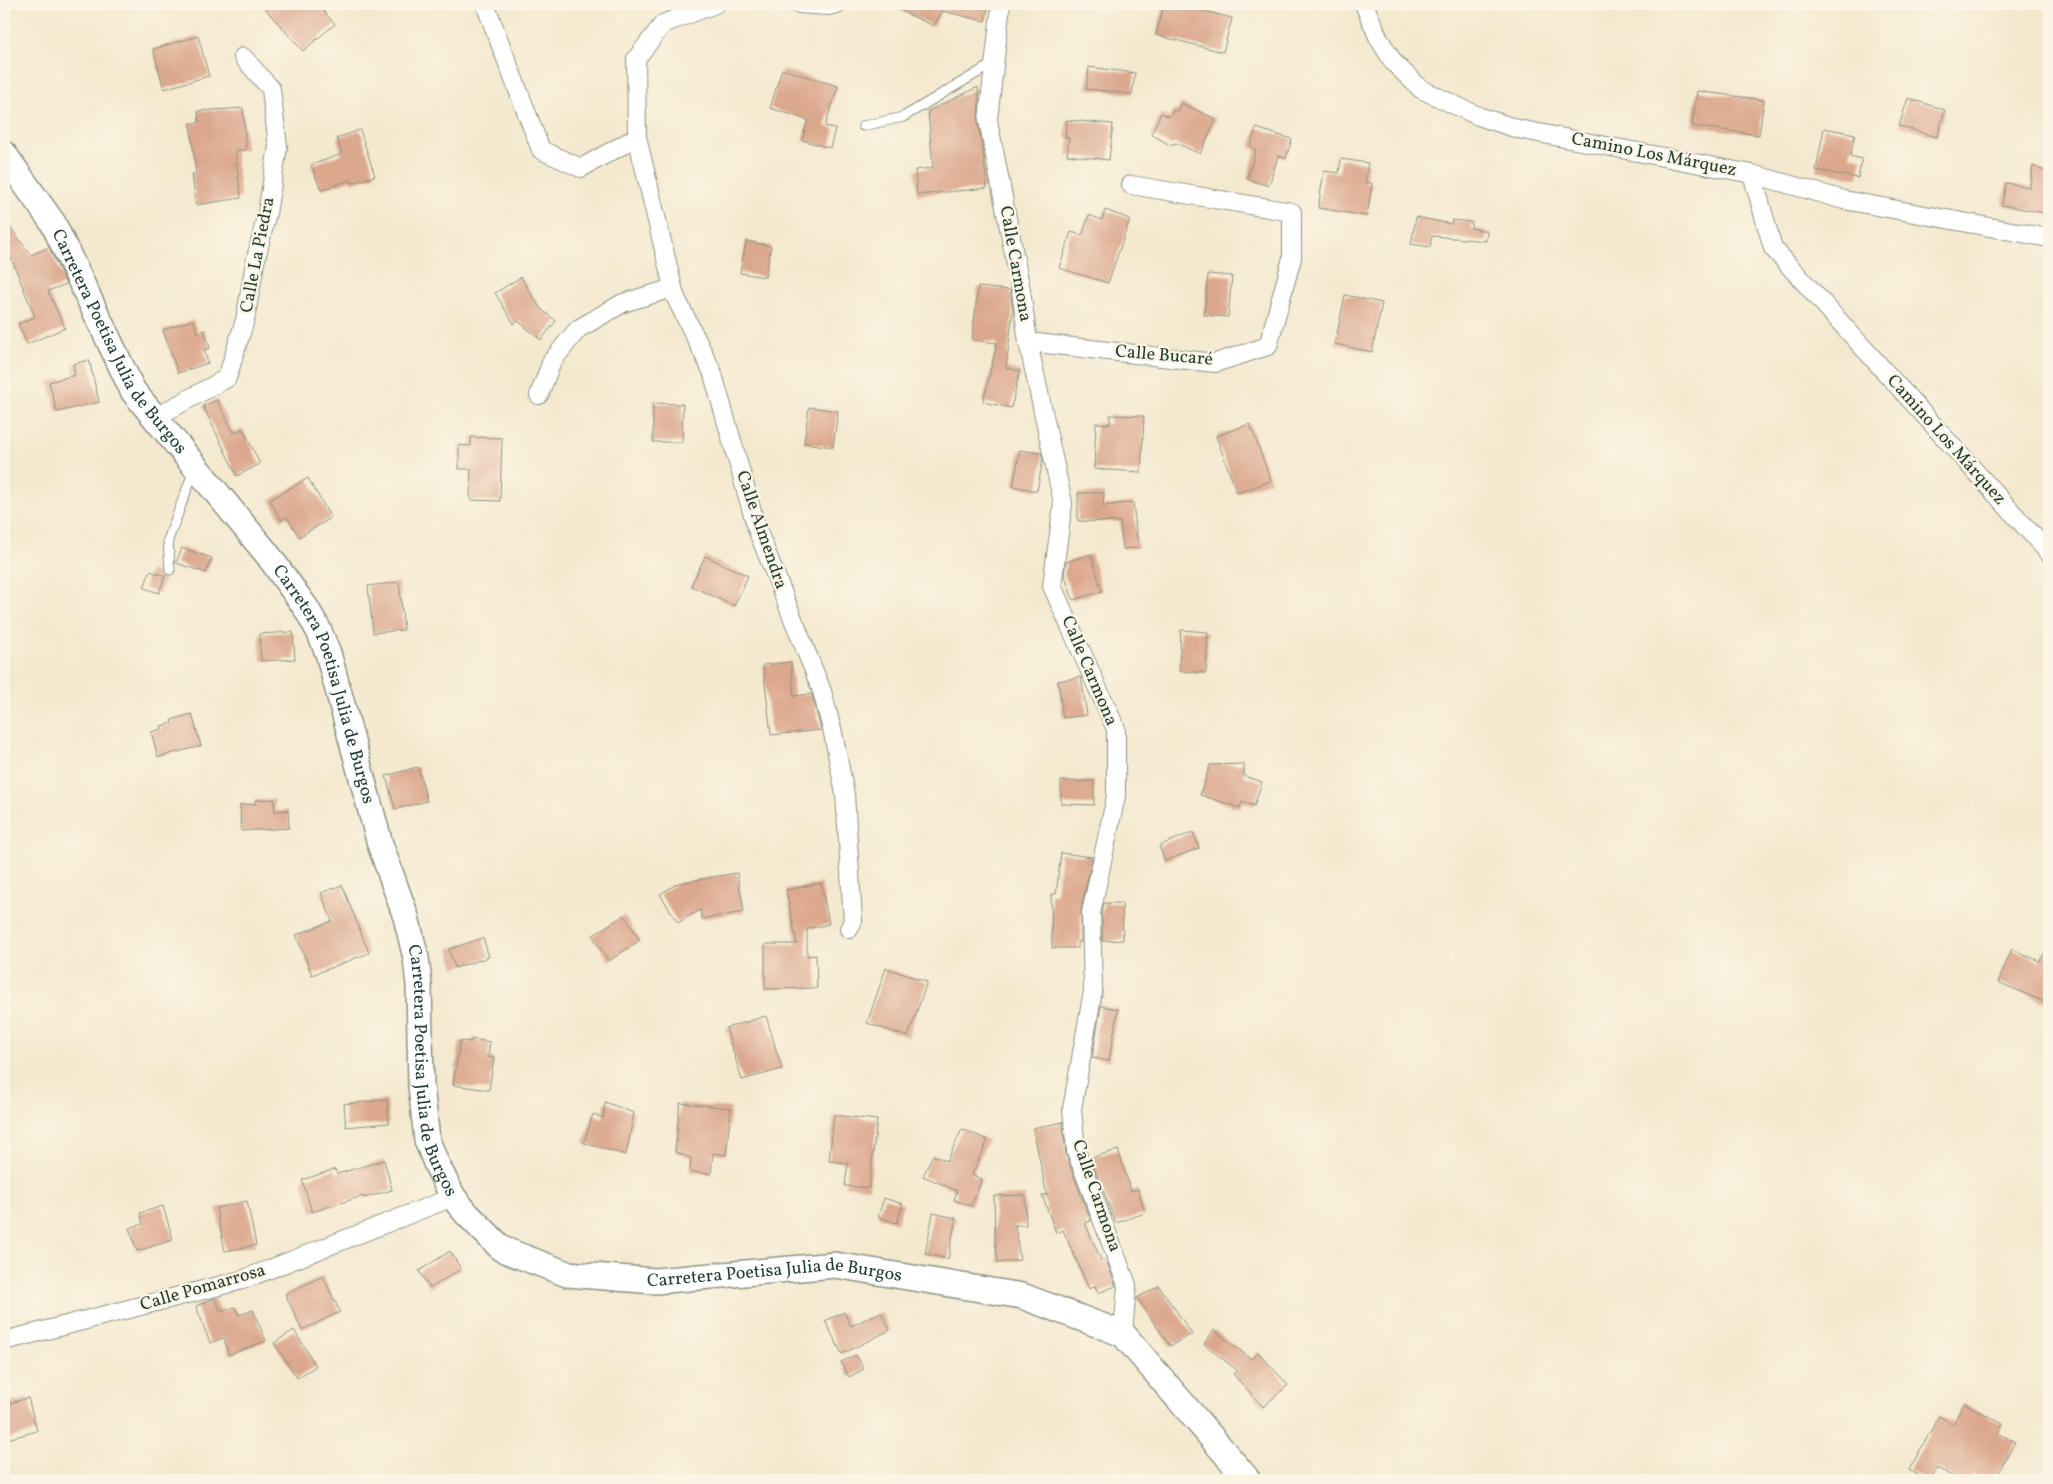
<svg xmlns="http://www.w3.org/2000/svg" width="2053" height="1484" viewBox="0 0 2053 1484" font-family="Vollkorn,serif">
	<rect width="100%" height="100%" fill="#fcf5e5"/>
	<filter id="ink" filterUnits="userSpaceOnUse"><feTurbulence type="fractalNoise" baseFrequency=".02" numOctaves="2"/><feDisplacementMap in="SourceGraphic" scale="10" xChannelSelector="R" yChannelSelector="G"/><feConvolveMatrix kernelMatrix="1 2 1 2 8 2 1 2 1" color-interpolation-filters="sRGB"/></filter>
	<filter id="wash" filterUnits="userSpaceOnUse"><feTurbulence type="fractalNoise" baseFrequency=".0096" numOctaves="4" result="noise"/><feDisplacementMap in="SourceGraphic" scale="20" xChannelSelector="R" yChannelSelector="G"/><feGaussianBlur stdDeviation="1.12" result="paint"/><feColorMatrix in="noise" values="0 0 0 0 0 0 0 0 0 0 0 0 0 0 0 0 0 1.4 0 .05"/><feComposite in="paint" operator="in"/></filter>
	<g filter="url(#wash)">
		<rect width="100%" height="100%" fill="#f4e9cf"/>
		<g id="blocks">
			<path fill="#dba78d" d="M261,4H317L335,24L303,51Z
				M886,4H989L985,21L942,11L934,26Z
				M1164,4H1176L1232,18L1223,52L1156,35Z
				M198,36L209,76L164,89L153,49Z
				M1089,67L1135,73L1132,94L1086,89Z
				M782,69L838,86L825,126L835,129L830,148L802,140L808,120L770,108Z
				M978,87L979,103L978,122L984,158L987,188L917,195L915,170L933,168L928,111Z
				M1697,91L1764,100L1759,135L1692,126Z
				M1908,98L1945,110L1937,137L1899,126Z
				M1181,103L1216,119L1200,154L1176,143L1170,145L1151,134L1161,113L1170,117L1173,110L1177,111Z
				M243,108L246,150H235L241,198L196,205L192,174L196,173L190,123H199L198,111Z
				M1067,120L1113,124L1109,160L1067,155L1069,138L1065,137Z
				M1256,128L1292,139L1286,158L1278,156L1269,186L1247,179L1256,150L1250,147Z
				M1824,128L1855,134L1850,156L1862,159L1858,178L1816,170Z
				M360,130L375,176L352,183L351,180L321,190L311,165L342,154L337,138Z
				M1341,159L1368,163L1365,182L1372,183L1367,216L1318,208L1324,171L1339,173Z
				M2033,166L2049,173V214L2002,205L2006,183L2030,187Z
				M1105,210L1130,219L1108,283L1059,268L1071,232L1082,235L1089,215L1102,220Z
				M1416,217L1451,224L1452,220L1472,222L1471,228L1487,231L1486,241L1432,236L1430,247L1411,244Z
				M4,219L31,255L49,247L66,284L48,291L65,328L27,344L18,324L35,317L9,253L4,256Z
				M746,241L771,246L765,277L740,273Z
				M1208,274L1232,276L1228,317L1204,315Z
				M521,277L540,308L556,321L541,340L518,321L514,324L495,293Z
				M978,287L1010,290L1013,310L1006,368L1020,371L1011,408L983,402L997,343L972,340Z
				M1345,295L1382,303L1372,352L1335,344Z
				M193,320L198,333L204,330L210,348L204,350L208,363L178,373L163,330Z
				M89,360L99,402L57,412L49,382L75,375L73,364Z
				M217,400L234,433L243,429L260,464L237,476L203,406Z
				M653,403L683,404L682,442H653Z
				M809,407L838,411L833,447L804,443Z
				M1110,415L1144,416L1141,472L1094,469L1096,423L1110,424Z
				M1250,424L1271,481L1237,493L1216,436Z
				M471,437L502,438L500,501L470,500L471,469H459V445L471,446Z
				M1020,450L1041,453L1043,459L1037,491L1013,486Z
				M308,478L331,518L299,537L287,517L281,520L270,500Z
				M1078,493H1104L1103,506L1133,502L1138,548L1123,549L1120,522L1078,521Z
				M182,548L212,558L206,573L176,563Z
				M1091,554L1102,591L1073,600L1064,573L1066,562Z
				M705,556L748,576L734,606L691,586Z
				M150,571L165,576L159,593L144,588Z
				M399,582L404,630L373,633L368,586Z
				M1181,630L1208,632L1206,673L1179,671Z
				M293,632L295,659L261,661L259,634Z
				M791,662L794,696L812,694L821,730L771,735L763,665Z
				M1081,677L1087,715L1063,718L1058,681Z
				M192,714L201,746L158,757L151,732L162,729L161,726L172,723L171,720Z
				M1244,764V776L1262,782L1254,806L1242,802L1240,808L1200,795L1210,765Z
				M418,767L427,801L395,809L386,776Z
				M1061,781H1094V805L1061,804Z
				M274,799L275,811L288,810L289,828L241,831L240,805L255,804V800Z
				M1193,832L1199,848L1165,861L1159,846Z
				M1061,853L1092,857L1081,911V942H1078V948H1052L1051,894H1056Z
				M737,873L744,912L702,919L700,910L678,923L660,894L678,883Z
				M821,883L829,924L807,929V956L816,955L817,988L765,989V944H797L786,890Z
				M342,885L369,953L312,975L296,935L332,921L321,893Z
				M1104,903H1122L1123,940L1102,941V914Z
				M624,915L640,940L609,961L592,936Z
				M483,938L489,957L455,968L449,949Z
				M2049,947V1004L1998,982L2012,949L2039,961Z
				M886,968L927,982L908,1037L867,1023Z
				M1101,1006L1118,1009L1109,1061L1092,1058Z
				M766,1016L782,1069L742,1080L726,1028Z
				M471,1039L490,1042L488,1057L494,1058L489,1090L453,1085L460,1041L471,1042Z
				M387,1100L389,1123L346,1127L344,1104Z
				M605,1102L634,1113L626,1155L584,1143L593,1114L603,1118Z
				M680,1103L731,1108L726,1155L713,1153L711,1174L690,1172L691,1158L675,1152Z
				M834,1115L877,1120L869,1188L845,1186L848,1163L829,1161Z
				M1063,1122L1066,1155L1091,1221L1085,1223L1101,1260H1106L1116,1286L1098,1293L1095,1286L1089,1289L1063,1230L1056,1233L1042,1195H1047L1033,1128Z
				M962,1129L988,1140L972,1175L982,1179L971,1206L954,1200L957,1191L923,1176L933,1155L947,1161Z
				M1118,1150L1131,1191L1138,1189L1145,1213L1116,1223L1090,1158Z
				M384,1160L392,1190L364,1198L363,1196L312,1212L302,1180L335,1169L337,1174Z
				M1025,1195L1026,1225H1015L1020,1260L998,1263L995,1239L994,1196Z
				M884,1198L903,1204L897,1223L878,1217Z
				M247,1201L256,1245L225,1251L216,1208Z
				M163,1206L173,1240L137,1251L129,1228L143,1224L140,1213Z
				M933,1213L956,1218L948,1259L925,1254Z
				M450,1251L461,1269L430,1288L419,1271Z
				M323,1276L340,1312L302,1330L285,1294Z
				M1159,1286L1192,1334L1170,1346L1137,1298Z
				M215,1298L221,1312L235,1307L239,1315L253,1310L266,1341L229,1355L224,1338L210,1343L196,1306Z
				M844,1312L851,1326L881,1312L890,1330L842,1354L825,1321Z
				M294,1330L316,1366L297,1378L274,1343Z
				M1214,1330L1251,1359L1258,1352L1288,1385L1263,1407L1233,1374L1238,1371L1204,1344Z
				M856,1355L864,1369L849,1377L841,1362Z
				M28,1398L37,1431L4,1440V1405Z
				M1964,1403L2003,1424L1998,1433L2015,1442L1994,1480H1981L1972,1475L1969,1480H1959L1937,1468L1931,1480H1928L1909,1470L1939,1416L1953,1424Z"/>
		</g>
	</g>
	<g filter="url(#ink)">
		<use href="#blocks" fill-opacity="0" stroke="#8a9382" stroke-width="1"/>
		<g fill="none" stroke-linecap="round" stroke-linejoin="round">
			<defs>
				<path id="lane" d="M863,126L903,117L994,63
					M170,570L168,540L194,470"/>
				<path id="street" d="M485,4L541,150L581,168L637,137
					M715,4L663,24L636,59L637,137L675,296L712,371L757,529L822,691L833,733L845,794L853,921L849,929
					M799,4L828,6L837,4
					M1001,4L988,120L1021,290L1028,342L1063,503L1052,586L1116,729V796L1091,913L1093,991L1072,1109L1076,1151L1127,1285L1123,1334
					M1364,4L1379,39L1394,63L1421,89L1478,116L1518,129L1752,174L1844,200L2049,238
					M1752,174L1773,248L2049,553
					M1028,342L1215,363L1268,346L1292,258V212L1131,185
					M539,395L552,361L578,329L623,303L673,288
					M154,418L227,378L245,320L255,263L267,213L278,147L271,89L243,57
					M4,1341L242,1280L453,1197"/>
				<g id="secondary">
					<path id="s1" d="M4,154L53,223L133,391L268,555L306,608L319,631L328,653L380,844L406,917L416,958L419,985L421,1086L427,1140L436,1163L453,1197L467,1214L502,1249L567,1274L655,1281L835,1265L1022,1296L1123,1334L1248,1480"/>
				</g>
			</defs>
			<use href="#lane" stroke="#8a9382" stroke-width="11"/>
			<use href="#street" stroke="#8a9382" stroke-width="20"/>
			<use href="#secondary" stroke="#8a9382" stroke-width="28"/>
			<use href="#lane" stroke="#fff" stroke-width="9"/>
			<use href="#street" stroke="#fff" stroke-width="18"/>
			<use href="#secondary" stroke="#fff" stroke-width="25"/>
		</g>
	</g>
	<g text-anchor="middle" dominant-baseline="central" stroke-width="4.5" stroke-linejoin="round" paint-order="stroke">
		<g font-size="18" fill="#1f3d34" stroke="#fcf5e5">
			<text transform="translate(1654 155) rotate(11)">Camino Los Márquez</text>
			<text transform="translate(258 255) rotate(-79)">Calle La Piedra</text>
			<text transform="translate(1015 264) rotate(80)">Calle Carmona</text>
			<text stroke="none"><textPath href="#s1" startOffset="221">Carretera Poetisa Julia de Burgos</textPath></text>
			<text transform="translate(1164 356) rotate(5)">Calle Bucaré</text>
			<text transform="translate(1946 440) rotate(48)">Camino Los Márquez</text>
			<text transform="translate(761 530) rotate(71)">Calle Almendra</text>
			<text transform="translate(1089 671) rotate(67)">Calle Carmona</text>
			<text stroke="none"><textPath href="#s1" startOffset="626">Carretera Poetisa Julia de Burgos</textPath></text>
			<text stroke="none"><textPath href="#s1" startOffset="1031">Carretera Poetisa Julia de Burgos</textPath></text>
			<text transform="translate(1096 1196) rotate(71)">Calle Carmona</text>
			<text stroke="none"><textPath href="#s1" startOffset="1511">Carretera Poetisa Julia de Burgos</textPath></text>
			<text transform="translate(203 1288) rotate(-16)">Calle Pomarrosa</text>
		</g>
	</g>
	<rect width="2053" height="1484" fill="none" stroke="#fcf5e5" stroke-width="20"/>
</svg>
